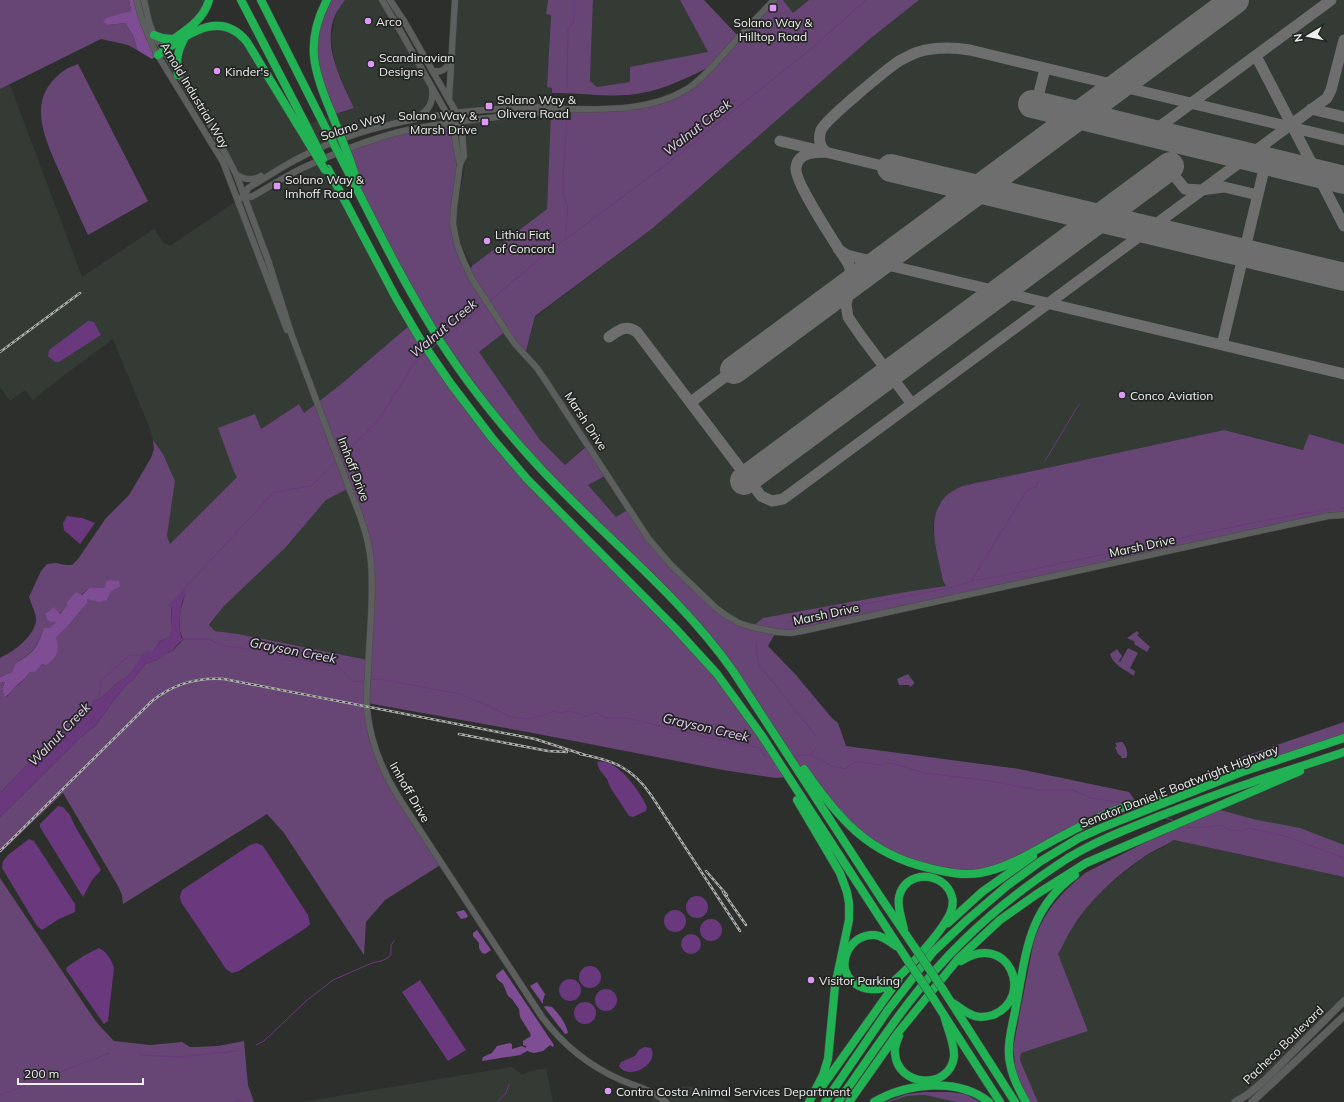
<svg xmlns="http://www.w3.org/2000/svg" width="1344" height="1102" viewBox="0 0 1344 1102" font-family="Mulish,sans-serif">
	<rect width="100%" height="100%" fill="#2d2f2d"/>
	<path fill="#343b35" d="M144,0H209L200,16L172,39L154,35Z
		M345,0H382L397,25L433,96L419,116L378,128L284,163L256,179L242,178L178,75L184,38L208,26L241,35L299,127L354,108L335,65L331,38L336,14Z
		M455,0H548L546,14L551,15L547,87L552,88L551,107L457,114L449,99Z
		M593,0H680L708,52L631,82L597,87L590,81Z
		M783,0H809L793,14Z
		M919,0H1344V444L1309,434L1304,450L1224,430L962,486L949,493L939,504L935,516L933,529L943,581L946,586L776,632L727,616L616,517L587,485V445L565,465L540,440L478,352L506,330L526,350L535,317L653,228L871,38Z
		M10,85L82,277L154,229L164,243L170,246L238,200L288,331L245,195L251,197L323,159L411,324L340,385L304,414L299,404L261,429L237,477L170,544L167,536L175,481L163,454L153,440L150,429L113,339L59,379L33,400L25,390L10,401L0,387V89Z
		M551,111L547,209L472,266L460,242L457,227L456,209L465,168L461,121Z
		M349,488L357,506L371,563L368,660L239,634L215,631L209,626L223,607L285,548L326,500Z
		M1344,752V845L1213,808L1332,757Z
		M1174,840L1344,877V1003L1265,1080L1235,1102H1038L1020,1060L1021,1053L1088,1031L1058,955L1071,930L1088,906L1107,886L1145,856L1164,847Z
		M511,1067L517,1070L522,1075L528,1072L546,1068L553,1102H303Z
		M688,1086L732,1102H651L654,1093Z
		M925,1095L956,1102H889L907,1096Z"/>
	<path fill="#674574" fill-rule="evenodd" d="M0,0H129L131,11L120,15L108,25L125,23L134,37L137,50L128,45L101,39L0,89Z
		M327,0H345C342,4 339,9 336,13C321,45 341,79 354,108L332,115L316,72L317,24Z
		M548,0H593L590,81L597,87L630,82V67L708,52L680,0H704L739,37L774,0H783L793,13L809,0H919L871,38L653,228L535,316L526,351L515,344L506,331L479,352L540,440L565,465L588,445L607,475L588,485L616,517L629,509L648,538L716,608L752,627L763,618L906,592L946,586L943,581C938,553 923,516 948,494C952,491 957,489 962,486L1224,430L1303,450L1309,434L1344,444V515L802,631L776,632L768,646L796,675L831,717L838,723L846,746L1019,769L1129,792L1137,803L1011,862L980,873L914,865L857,833L816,796L692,618L531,458L451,357L362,199L346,149L381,138L452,123L457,156L453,224L469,271L472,266L547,209L551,111L561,109L562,120H571V109L629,108L679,94L710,67C688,77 666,89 641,93C612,99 582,92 552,93V88L547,87L551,15L546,14Z
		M78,64L148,201L88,235C78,214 69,193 60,173C45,139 25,100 62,72C67,68 73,66 78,64Z
		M411,324L492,438L717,674L788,777L776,778L723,770L528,732L367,703V710L383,770L442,864L385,900L366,922L364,955L284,833L267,814L123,904L122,895L118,886L63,793L0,853V817L80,738L96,725L114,700L127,684L133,680L145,664L161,658L164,654L172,651L184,639C175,630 181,604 186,594L171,605L172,631L170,637L160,641L154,651H148L128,676L116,684L101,698L94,701L84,717L74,727L54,741L35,757L0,793V683L5,682L2,689L6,697C10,694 11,691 15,687C21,682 26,679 30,672L35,673L42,664L56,638L69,625L88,602L87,599L105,588H89L59,614L54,608L46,614L57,621L49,628H43C40,645 30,656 15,663L12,672L0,677V658C14,651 33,638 36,621C37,615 31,604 29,597L41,571L47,564L56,563L66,565H72L78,559L106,518L129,495L151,458L154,449L153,440L163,454L175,481L167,536L170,544L237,477L234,472L218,428L255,414L261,429L299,404L304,413L340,385ZM349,488L368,539L371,626L368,660L239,634L215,631L209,625L223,607L285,548L326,500Z
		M1137,631L1139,633L1137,635L1150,647L1147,652L1134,644L1135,642L1127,638Z
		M1128,648L1138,653L1130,668L1135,671L1134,676C1127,671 1112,664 1110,654L1117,649L1122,656L1119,661L1120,662Z
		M908,674L914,682V684L910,687L909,685H899L897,679Z
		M1344,722V738L1242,772L1236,759Z
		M1120,742H1122C1126,745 1129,754 1126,758H1121V756L1118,754L1115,747H1117L1115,743Z
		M1213,808L1253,819L1300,828L1344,845V877L1174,840C1165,846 1154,850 1145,856C1116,876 1089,900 1071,930C1066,938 1063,946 1058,954L1088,1031L1021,1053L1020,1060L1038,1102H1030L1016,1073L1013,1048L1033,945C1042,913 1060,894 1085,873Z
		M0,878L90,1013L98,1024L114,1041L150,1045L182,1042L190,1047H196L218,1046L244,1041L248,1085L254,1102H0Z
		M923,1092H950L965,1094L980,1102H956L925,1095L907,1096L889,1102H885L907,1094Z"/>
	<path fill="#7f4d93" d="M129,0H137L158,55L152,59L137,50L134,37L125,23L108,25L103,22L106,18L131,11Z
		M109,580L119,581L120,587L111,591L107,600L99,602L87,599L88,602L69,625L56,638C60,651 57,656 47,665L42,664L35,673L30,672C26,679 20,682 15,687C11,691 10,694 5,697L2,689L5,682L0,683V677L12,672L15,663C31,656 40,645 43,628H49L56,622L48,621L45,614L54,607L60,614L67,606V602L76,592L82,595L89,588H105L106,582Z
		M464,910L468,916L466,918L461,919L456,912Z
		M477,930L491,950L485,954L482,953L479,948V943L473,936V933Z
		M503,969L554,1045L553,1047L550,1045L543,1051L534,1053L527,1051L520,1055L482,1061L483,1057L492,1053L497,1046L510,1043L512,1044V1049L522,1046L526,1048V1046L523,1045V1041L531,1036L530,1033L520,1017L519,1009L512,999L508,996L503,984C500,981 496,980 496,975Z
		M537,982L545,994L543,1000V1004L530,986Z
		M545,1006L552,1007C559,1014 566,1023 568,1033L565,1034L544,1007Z"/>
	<path fill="#6a387d" d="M88,321L94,322L101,335L59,362H55L48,356L49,350Z
		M67,516L82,518L95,523L80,544L64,530L63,523Z
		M186,587V594L182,602L179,624L181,637L184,639L178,644L172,651L164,654L161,658L145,664L133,680L127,684L114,700L96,725L80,738L0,817V793L35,757L54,741L74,727L84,717L94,701L101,698L116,684L128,676L140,659L141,655L147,651H154L160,641L170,637C173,632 172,612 171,606H168Z
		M597,762C616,757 640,791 647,807L646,811L633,817L629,816L610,787L607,779L599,769Z
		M58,806L63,807L70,815L75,826L101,870L92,880L83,897L40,827V824Z
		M29,839L34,841L75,904V912L59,919L42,930L37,926L2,868L3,861L8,855Z
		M257,843L263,846L308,915L310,924L306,928L239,971L232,973L226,969L181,902L180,897L182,890L250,845Z
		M686 907a11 11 0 1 1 22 0a11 11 0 1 1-22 0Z
		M664 921a11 11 0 1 1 22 0a11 11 0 1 1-22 0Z
		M700 930a11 11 0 1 1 22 0a11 11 0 1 1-22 0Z
		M681 944a10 10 0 1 1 20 0a10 10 0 1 1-20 0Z
		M99,948C106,951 112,960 114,968L108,1021L104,1024L66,970L67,967L85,955Z
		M579 977a11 11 0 1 1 22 0a11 11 0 1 1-22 0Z
		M559 990a11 11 0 1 1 22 0a11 11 0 1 1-22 0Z
		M420,980L466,1050L448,1061L402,992Z
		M595 1000a11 11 0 1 1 22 0a11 11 0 1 1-22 0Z
		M574 1013a11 11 0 1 1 22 0a11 11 0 1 1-22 0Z
		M644,1047L651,1048C660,1065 628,1081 619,1066L621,1062L635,1056L639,1050Z"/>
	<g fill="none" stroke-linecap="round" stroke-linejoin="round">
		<path stroke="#6a387d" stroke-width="1" d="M567,88L568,29L574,22V0
			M565,238L568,207L563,194V176L567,118
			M490,301L539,259L680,154L813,47L866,0
			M444,339L486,304
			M431,349L438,343
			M341,457L378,421L415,362L426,353
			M1045,461L1079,404
			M1342,508H1344
			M972,580L1027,490L1036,487L1038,482
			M185,588L274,492L311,486L336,462
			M787,622L829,612H838L844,608L954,587L971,581L1001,576L1257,522L1330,509
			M183,639H208L225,646L256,650L324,665H337L353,682L365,681
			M757,642L756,650L759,665L815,735
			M370,680L379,679L460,694L489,706L511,717L529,719L540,716L554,711L561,713L570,711L586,716L597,713L606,718H627L697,735L760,748L765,757H771
			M99,699L101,680L130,655L141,656
			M810,755L816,748
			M794,757H798L801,755H810L832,766L845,769L855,762L870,763L877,765L891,763L925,773L990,781L1040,790H1073L1091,798L1125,803
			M1166,818L1172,820L1173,822
			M1178,828L1208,827L1222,825L1229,830L1242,831L1248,828L1285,836L1344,858
			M256,1045L264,1041L306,1001L333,980L372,963L381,961L388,958L391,954V945L394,941
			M139,1055L179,1057L236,1051
			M0,1095L110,1053
			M234,1102L238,1100L244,1101
			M498,1102L506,1093L509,1084"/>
		<path stroke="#6d6e6d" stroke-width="11" d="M1256,56L1344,226
			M1036,105L1045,69
			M1311,109L1344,117
			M1151,133L1331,0
			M780,141L891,168
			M826,152C819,146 818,139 821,130C826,119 886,70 899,61C905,58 912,54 918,52C935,47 952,47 970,50L1344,140
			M826,152C814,152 797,153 796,168C794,182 839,249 849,265C852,275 849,282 843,290
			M1168,168L1185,189L1201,190L1224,187L1258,195
			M838,249L847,255L879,263L1344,374
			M862,275L849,292L846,304L848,317L861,336L912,404
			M609,337C619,330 626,324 637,332L761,496L772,501L783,499L1327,98L1331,90L1344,40
			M1222,345L1266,161
			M691,402L734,370"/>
		<path stroke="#6d6e6d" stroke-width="28" d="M1032,104L1344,180
			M891,168L1344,277
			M734,370L1235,0
			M744,481L1170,166"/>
		<defs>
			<path id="tertiary" d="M137,0L141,17L154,49L223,162L287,330
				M144,0L149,22L154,35L212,128L236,174L268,260L291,333L349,488C359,512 369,537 371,563C374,600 369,636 368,673C367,685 366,697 367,709C370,741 382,771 399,798L542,1017C563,1045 589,1066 621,1080C637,1087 653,1090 666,1102
				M382,0L397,25L452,123C456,137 456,151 460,164
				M390,0L404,21L461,121L464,156L460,164L454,207L453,224L457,244L464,262L472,279L508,334L515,344L537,368L549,386L648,538L671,565L716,608L727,616L739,623L752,627L776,632L791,633L802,631L1328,516L1344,515
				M433,71C442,73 446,69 450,61
				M449,99L455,0
				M415,118C428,112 434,103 432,89
				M237,175C245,180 252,181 261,176
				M245,195L251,197C270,187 288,174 307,166C342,150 380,135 417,128C461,120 506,116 551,111L554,109
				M238,200L245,195L248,188C266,178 284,165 303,156C376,118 470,108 551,107L554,109C598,109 648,113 687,89C700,81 710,69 720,58C738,38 755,19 774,0"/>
			<path id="secondary" d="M1235,1102L1247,1095L1265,1080L1344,1001
				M1252,1102L1344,1016"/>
			<path id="motorway" d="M241,0L304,121
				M261,0L319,115
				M327,0C305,42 313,70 331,112
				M154,35L162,38L172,39
				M163,47C180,33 203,23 209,0
				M158,55C185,37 219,7 247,42L297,124
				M178,75C176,61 177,52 184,39
				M350,160L358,184
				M343,162C372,218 399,275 432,328C460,374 494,417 530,457C596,531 676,590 733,671L881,898L917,951
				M328,169L396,298L420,339L451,384L492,438L527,479L676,629L717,674L762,736L908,961
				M804,769C838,818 868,854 929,868C946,872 962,876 980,873C1009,868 1035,850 1060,837C1093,820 1128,800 1165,800
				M797,800L840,873L847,892L849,903V920L835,986L828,1059L823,1075L809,1102
				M948,923L982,892L1033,856
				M896,946C889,941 883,936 875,935C851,933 834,964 852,981C860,989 873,991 883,988C899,982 942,931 950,914C952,909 954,903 952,897C945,871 905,869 899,897C897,907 902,920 904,930
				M942,988L1015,1102
				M933,998L1000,1102
				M951,1002C958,1006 965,1012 972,1015C978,1018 986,1017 993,1015C1036,997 1008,930 961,961
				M899,1036C897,1041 894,1047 895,1053C897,1087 949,1091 954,1057C955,1044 947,1028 944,1015
				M821,1088L898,980
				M825,1102L888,1010L933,952L967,920L1008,885L1041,861L1079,838L1101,828L1242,772L1344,738
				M838,1102C877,1047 914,988 963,941C994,910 1031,882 1068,858C1096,841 1127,829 1157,817C1188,805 1219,793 1250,783C1281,772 1313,763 1344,752
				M849,1102L897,1034L958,959L1000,920L1037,894L1086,863L1300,771
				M874,1102C907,1083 958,1077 989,1102
				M1026,1102C1019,1090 1012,1077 1010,1063C1006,1045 1013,1024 1016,1006C1026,954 1028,909 1075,875"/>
		</defs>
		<use href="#tertiary" stroke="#494b49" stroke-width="7"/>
		<use href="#secondary" stroke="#494b49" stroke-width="8"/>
		<use href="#motorway" stroke="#494b49" stroke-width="9"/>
		<use href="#tertiary" stroke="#5c5f5d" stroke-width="6"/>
		<use href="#secondary" stroke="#5c5f5d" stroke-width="7"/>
		<use href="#motorway" stroke="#21b254" stroke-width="8"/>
		<defs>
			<path id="rail" d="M0,352L80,293
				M459,734L548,751L567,752
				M580,754C612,760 632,767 651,795L740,931
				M0,851L152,701C173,684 197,677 224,679L535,739L585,755
				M706,871L727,895
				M723,892L746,925"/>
		</defs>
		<use href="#rail" stroke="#adaead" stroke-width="2.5"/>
		<use href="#rail" stroke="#232523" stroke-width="1" stroke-dasharray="3" stroke-linecap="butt"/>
		<defs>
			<path id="motorway-bridge" d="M331,112L350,160
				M319,115L343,162
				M304,121L323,159
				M297,124L325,170
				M917,951L942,988
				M908,961L933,998"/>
		</defs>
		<use href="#motorway-bridge" stroke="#494b49" stroke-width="9" stroke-linecap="butt"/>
		<use href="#motorway-bridge" stroke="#21b254" stroke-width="8"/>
	</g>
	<g fill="#db99f5" stroke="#232523" stroke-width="1.5">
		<rect x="769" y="4" width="8" height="8" rx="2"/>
		<circle cx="368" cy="21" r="4"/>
		<circle cx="371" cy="64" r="4"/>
		<circle cx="217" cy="71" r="4"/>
		<rect x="485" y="102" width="8" height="8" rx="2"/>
		<rect x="481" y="118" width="8" height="8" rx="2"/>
		<rect x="273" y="182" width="8" height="8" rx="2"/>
		<circle cx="487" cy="241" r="4"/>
		<circle cx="1122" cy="395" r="4"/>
		<circle cx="811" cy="980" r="4"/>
		<circle cx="608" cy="1091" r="4"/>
	</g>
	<g text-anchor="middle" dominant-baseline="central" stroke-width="3.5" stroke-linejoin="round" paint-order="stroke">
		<g font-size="12" fill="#edeeed" stroke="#232523" text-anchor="start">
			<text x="376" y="21">Arco</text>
			<text x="773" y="22" text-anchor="middle">Solano Way &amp;<tspan x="773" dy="14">Hilltop Road</tspan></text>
			<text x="379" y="57">Scandinavian<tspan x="379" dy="14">Designs</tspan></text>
			<text x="225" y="71">Kinder's</text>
			<text x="497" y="99">Solano Way &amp;<tspan x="497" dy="14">Olivera Road</tspan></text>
			<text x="477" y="115" text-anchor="end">Solano Way &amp;<tspan x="477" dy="14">Marsh Drive</tspan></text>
			<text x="285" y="179">Solano Way &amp;<tspan x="285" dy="14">Imhoff Road</tspan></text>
			<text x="495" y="234">Lithia Fiat<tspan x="495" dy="14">of Concord</tspan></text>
			<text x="1130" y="395">Conco Aviation</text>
			<text x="819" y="980">Visitor Parking</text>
			<text x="616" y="1091">Contra Costa Animal Services Department</text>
		</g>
		<g font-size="12" fill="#edeeed" stroke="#232523">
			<text transform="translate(195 95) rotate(59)">Arnold Industrial Way</text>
			<text transform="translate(353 126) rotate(-18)">Solano Way</text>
			<text transform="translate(586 421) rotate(57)">Marsh Drive</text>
			<text transform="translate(354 469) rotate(69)">Imhoff Drive</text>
			<text transform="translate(1142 546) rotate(-12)">Marsh Drive</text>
			<text transform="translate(826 614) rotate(-12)">Marsh Drive</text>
			<text transform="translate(1179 786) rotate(-21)">Senator Daniel E Boatwright Highway</text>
			<text transform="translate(410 792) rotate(60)">Imhoff Drive</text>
			<text transform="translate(1283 1045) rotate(-44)">Pacheco Boulevard</text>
		</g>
		<g font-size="13" font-style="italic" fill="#e8cdf4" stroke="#232523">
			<text transform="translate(697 127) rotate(-38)">Walnut Creek</text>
			<text transform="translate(443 328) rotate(-40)">Walnut Creek</text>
			<text transform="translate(293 650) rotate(11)">Grayson Creek</text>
			<text transform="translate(706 727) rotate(13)">Grayson Creek</text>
			<text transform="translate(59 734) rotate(-46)">Walnut Creek</text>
		</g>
	</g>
	<g transform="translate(1308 36) rotate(260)" stroke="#232523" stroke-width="3" paint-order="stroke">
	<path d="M0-3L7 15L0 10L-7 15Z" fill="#edeeed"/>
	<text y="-6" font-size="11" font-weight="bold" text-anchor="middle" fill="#edeeed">N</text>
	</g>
	<path d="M18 1078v6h125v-6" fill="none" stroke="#edeeed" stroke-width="2"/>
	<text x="24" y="1078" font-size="12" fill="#edeeed" stroke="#232523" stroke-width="3" paint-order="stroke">200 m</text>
</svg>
